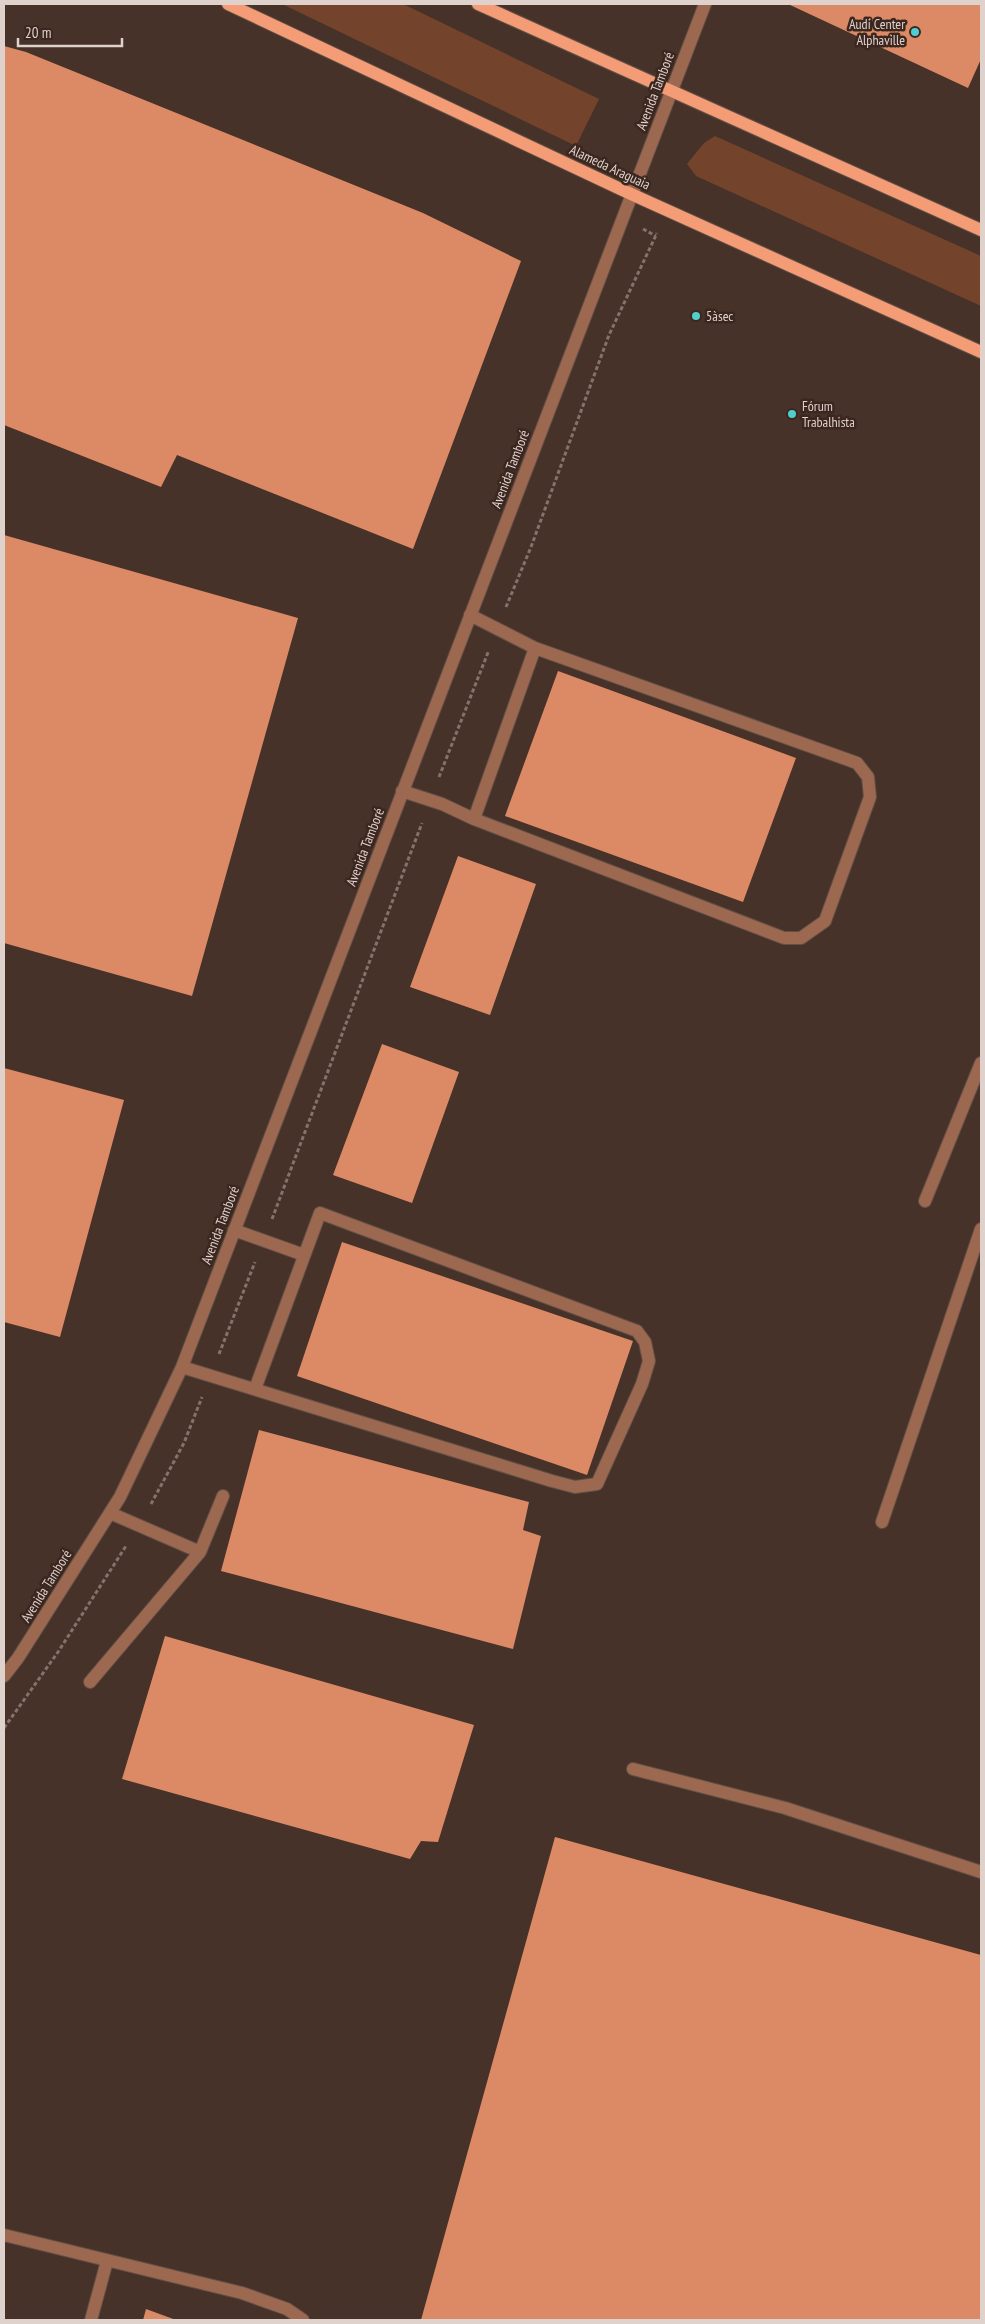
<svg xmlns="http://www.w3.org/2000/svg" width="985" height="2324" viewBox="0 0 985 2324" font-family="'PT Sans Narrow',sans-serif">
	<rect width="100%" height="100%" fill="#463229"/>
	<path fill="#74432c" d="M282,4H403L599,99L576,146Z
		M715,136L981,256V306L696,176L687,164L704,143Z"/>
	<path fill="#dc8a65" d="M788,4H981V59L968,88Z
		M4,46L26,52L423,213L521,261L413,549L177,455L161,487L4,425Z
		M4,535L298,618L192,996L4,943Z
		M558,671L796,758L743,902L505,816Z
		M458,856L536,884L490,1015L410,987Z
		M382,1044L459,1072L412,1203L333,1175Z
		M4,1068L124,1100L60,1337L4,1322Z
		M342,1242L633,1341L587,1475L297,1376Z
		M259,1430L529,1502L523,1530L541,1536L513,1649L221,1571Z
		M165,1636L474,1725L438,1842L421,1841L410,1859L122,1779Z
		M555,1837L981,1955V2320H421Z
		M146,2309L176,2320H143Z"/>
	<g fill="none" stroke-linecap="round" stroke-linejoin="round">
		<defs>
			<path id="minor" d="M402,791L442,804L474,819L784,938H801L825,921L870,797L868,777L857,763L535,648L470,615
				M474,819L535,648
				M925,1201L981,1063
				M234,1230L304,1255
				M182,1367L552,1481L575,1487L597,1484L642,1384L649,1361L645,1342L637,1331L320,1213L255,1389
				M110,1513L200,1552L223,1496
				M882,1522L981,1229
				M4,1676L18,1658L120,1497L182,1367L705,4
				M90,1682L200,1552
				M633,1769L785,1808L981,1872
				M4,2235L242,2293L287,2309L303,2320
				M91,2320L107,2261"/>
			<path id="major" d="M228,4L631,194L981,352
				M478,4L981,230"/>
		</defs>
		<use href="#minor" stroke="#624f46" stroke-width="14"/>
		<use href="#major" stroke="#624f46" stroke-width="14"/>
		<path stroke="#84726b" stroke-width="3" stroke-dasharray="4 2.5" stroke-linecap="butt" d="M643,229L656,236
			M506,607L531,547L609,335L657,233
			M439,777L489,650
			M272,1219L422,823
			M219,1354L255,1262
			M151,1504L184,1443L202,1397
			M4,1728L58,1652L126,1546"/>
		<use href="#minor" stroke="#9d6850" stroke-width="12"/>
		<use href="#major" stroke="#f49c75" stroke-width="12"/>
	</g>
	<g fill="#52cdcd" stroke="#3b271f" stroke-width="2">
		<circle cx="915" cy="32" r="5"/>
		<circle cx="696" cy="316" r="5"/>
		<circle cx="792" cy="414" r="5"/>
	</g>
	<g text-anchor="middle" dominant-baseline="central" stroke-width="5" stroke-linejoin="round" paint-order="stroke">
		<g font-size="14" fill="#dfd1cc" stroke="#3b271f" text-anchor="start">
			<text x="905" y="24" text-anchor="end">Audi Center<tspan x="905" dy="16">Alphaville</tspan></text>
			<text x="706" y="316">5àsec</text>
			<text x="802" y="406">Fórum<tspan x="802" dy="16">Trabalhista</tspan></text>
		</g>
		<g font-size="14" fill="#dfd1cc" stroke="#3b271f">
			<text transform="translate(655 91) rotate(-69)">Avenida Tamboré</text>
			<text transform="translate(610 167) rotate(25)">Alameda Araguaia</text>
			<text transform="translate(510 469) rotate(-69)">Avenida Tamboré</text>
			<text transform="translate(365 847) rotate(-69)">Avenida Tamboré</text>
			<text transform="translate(220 1225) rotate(-69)">Avenida Tamboré</text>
			<text transform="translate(46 1586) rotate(-58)">Avenida Tamboré</text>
		</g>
	</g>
	<rect width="985" height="2324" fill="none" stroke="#dfd1cc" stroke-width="10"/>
	<path d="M18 38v8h104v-8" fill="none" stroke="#dfd1cc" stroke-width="2.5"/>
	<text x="25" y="38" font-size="15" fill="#dfd1cc" stroke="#3b271f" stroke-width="4" paint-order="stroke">20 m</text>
</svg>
